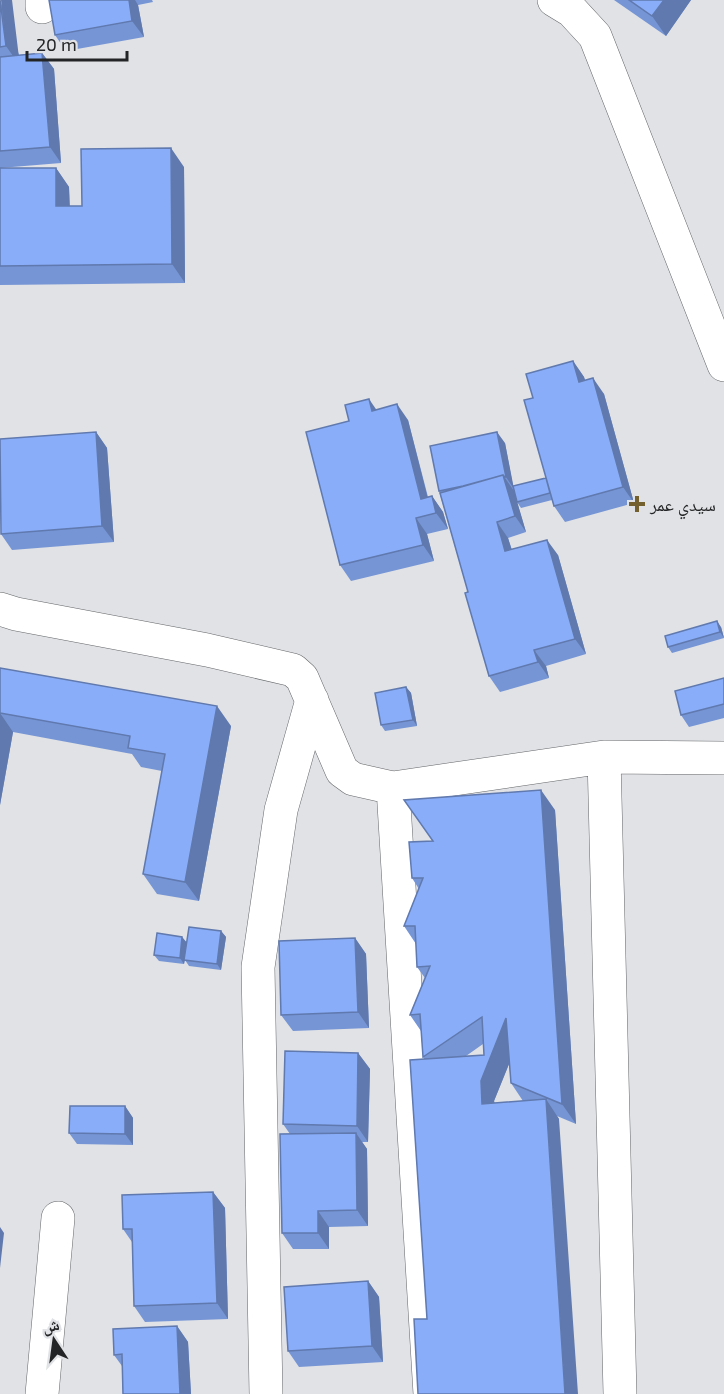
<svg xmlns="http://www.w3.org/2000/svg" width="724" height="1394" viewBox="0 0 724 1394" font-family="'Exo 2','Noto Naskh Arabic',sans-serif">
	<rect width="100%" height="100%" fill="#e0e2e5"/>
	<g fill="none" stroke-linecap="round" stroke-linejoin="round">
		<defs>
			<path id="minor" d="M42,0V7
				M554,0L572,11L595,36L724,365
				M0,609L16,614L207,650L293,670L302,678L342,771L353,779L393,788L604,757L724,758
				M604,757L620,1394
				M393,788L430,1394
				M42,1394L58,1218
				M266,1394L258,967L281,810L312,700"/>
		</defs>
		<use href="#minor" stroke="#646669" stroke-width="34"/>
		<use href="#minor" stroke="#fff" stroke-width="33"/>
	</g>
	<path fill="#7695d5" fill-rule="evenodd" d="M0,0L19,55L42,53L54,69L61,163L0,168Z
		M49,0H152L153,2L138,5L144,37L66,51L55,35Z
		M614,0H691L666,36Z
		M184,167L185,283L0,285V168H56L69,187L70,206H82Z
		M573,361L584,377L585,380L604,394L634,503L565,522L554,506L552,500L521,508L517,502L526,532L508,538L512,550L558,555L586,654L546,666L549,678L500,692L489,676L468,592L439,491L505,443L513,486L546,478L533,398Z
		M376,409L408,420L428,497L432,496L443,512L448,529L427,534L434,561L351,581L340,565L349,421Z
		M96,432L107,448L114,542L12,550L1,534Z
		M721,627L724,638L672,653L668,647Z
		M0,668L231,726L199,901L157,894L143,874L162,771L141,767L132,754L13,732L0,805Z
		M724,678V718L689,727L681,715Z
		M406,687L411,693L417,726L385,731L381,725Z
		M555,810L576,1124L557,1116L559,1119L427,1319L424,1059L423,1057L421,1031L410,1015L425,978L417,967L416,944L404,926L419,889L412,878L433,841ZM483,1044L484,1055L466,1056ZM509,1064L511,1083L523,1101L495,1103L494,1101Z
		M221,931L226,937L221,970L189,966L185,960L184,964L159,961L154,955L182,937L187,943Z
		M355,938L366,954L369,1028L293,1031L281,1015Z
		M358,1053L370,1069L368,1142H362L367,1149L368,1226L329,1227V1249H293L282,1233L290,1134L283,1124Z
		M125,1106L133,1118V1145L77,1144L69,1133Z
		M213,1192L225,1208L228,1319L145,1322L134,1306L132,1242L123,1229Z
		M368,1281L379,1297L383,1362L299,1367L288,1351Z
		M177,1326L188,1342L191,1394H123L122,1366L114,1355Z"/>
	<path fill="#6079ae" d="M1,0H12L20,66L6,46Z
		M129,0H135L138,5L144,37L132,21Z
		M664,0H691L666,36L652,16Z
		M42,53L54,69L61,163L50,147Z
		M171,148L184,167L185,283L172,264Z
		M56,168L69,187L70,226L56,206Z
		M573,361L584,377L590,398L579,382Z
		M593,378L604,394L634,503L623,487Z
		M369,399L380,415L372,411Z
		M397,404L408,420L432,515L421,499Z
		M96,432L107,448L114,542L102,526Z
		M497,432L505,443L514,489L506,477Z
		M503,475L514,491L526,532L515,516Z
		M432,496L443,512L448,529L436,513Z
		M416,518L427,534L434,561L423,545Z
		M497,522L508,538L517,567L505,551Z
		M547,540L558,555L586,654L575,639Z
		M717,621L721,627L724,638L720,632Z
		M534,650L546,666L549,678L538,662Z
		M406,687L411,693L417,726L413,720Z
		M217,706L231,726L199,901L185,882Z
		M0,713L13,732L0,805Z
		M541,790L555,810L576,1124L562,1104Z
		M221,931L226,937L221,970L217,964Z
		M182,937L187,943L184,964L180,958Z
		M355,938L366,954L369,1028L358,1012Z
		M506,1018L520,1037L494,1101L496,1124L482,1104L481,1081Z
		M358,1053L370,1069L368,1142L357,1126Z
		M546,1099L559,1119L578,1394H565Z
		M125,1106L133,1118V1145L125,1134Z
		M356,1133L367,1149L368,1226L357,1210Z
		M213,1192L225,1208L228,1319L217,1303Z
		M318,1211L329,1227V1249L318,1233Z
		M0,1227L4,1233L0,1268Z
		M368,1281L379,1297L383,1362L372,1346Z
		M177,1326L188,1342L191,1394H180Z"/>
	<path fill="#89adf8" stroke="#6079ae" stroke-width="1.5" d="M0,0L6,46L0,47Z
		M49,0H129L132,21L55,35Z
		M629,0H664L652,16Z
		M42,53L50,147L0,151V57Z
		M171,148L172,264L0,266V168H56V206H82L81,149Z
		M573,361L579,382L593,378L623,487L554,506L524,400L533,398L526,374Z
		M369,399L372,411L397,404L421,499L432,496L436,513L416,518L423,545L340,565L306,432L349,421L345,405Z
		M96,432L102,526L1,534L0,439Z
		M497,432L506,477H505L503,475L463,486L439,491L430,446Z
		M503,475L515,516L497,522L505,551L547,540L575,639L534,650L538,662L489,676L465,593L468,592L440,493Z
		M546,478L550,493L517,502L513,486Z
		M717,621L720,632L668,647L665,636Z
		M0,668L217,706L185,882L143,874L165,754L128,748L130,736L0,713Z
		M724,678V704L681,715L675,691Z
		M406,687L413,720L381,725L375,693Z
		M541,790L562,1104L511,1083L506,1018L481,1081L482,1104L546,1099L565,1394H418L414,1319H427L410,1060L484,1055L482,1017L423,1057L420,1014L410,1015L430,966L417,967L415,926H404L423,878H412L409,842L433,841L404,800Z
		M189,927L221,931L217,964L184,960Z
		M157,933L182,937L180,958L154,955Z
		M355,938L358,1012L281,1015L279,941Z
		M285,1051L358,1053L357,1126L283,1124Z
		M70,1106H125V1134L69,1133Z
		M356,1133L357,1210L318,1211V1233H282L280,1134Z
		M213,1192L217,1303L134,1306L132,1229H123L122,1195Z
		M368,1281L372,1346L288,1351L284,1287Z
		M177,1326L180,1394H123L122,1354L114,1355L113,1329Z"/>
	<path fill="#73602e" stroke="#e0e2e5" stroke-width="2" d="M634 495h6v6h6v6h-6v6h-6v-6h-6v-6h6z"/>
	<g text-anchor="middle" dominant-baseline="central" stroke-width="4.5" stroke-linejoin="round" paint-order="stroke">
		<g font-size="18" fill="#232425" stroke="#e0e2e5" text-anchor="start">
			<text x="650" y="504">سيدي عمر</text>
		</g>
	</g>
	<g transform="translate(54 1340) rotate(347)" stroke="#e0e2e5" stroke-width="4.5" paint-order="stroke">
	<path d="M0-4.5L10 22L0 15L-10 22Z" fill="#232425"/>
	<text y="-9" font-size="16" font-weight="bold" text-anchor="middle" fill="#232425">ش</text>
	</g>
	<path d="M27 51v9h100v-9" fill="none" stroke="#232425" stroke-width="3"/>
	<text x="36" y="51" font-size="18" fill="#232425" stroke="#e0e2e5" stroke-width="4.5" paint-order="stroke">20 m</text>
</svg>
